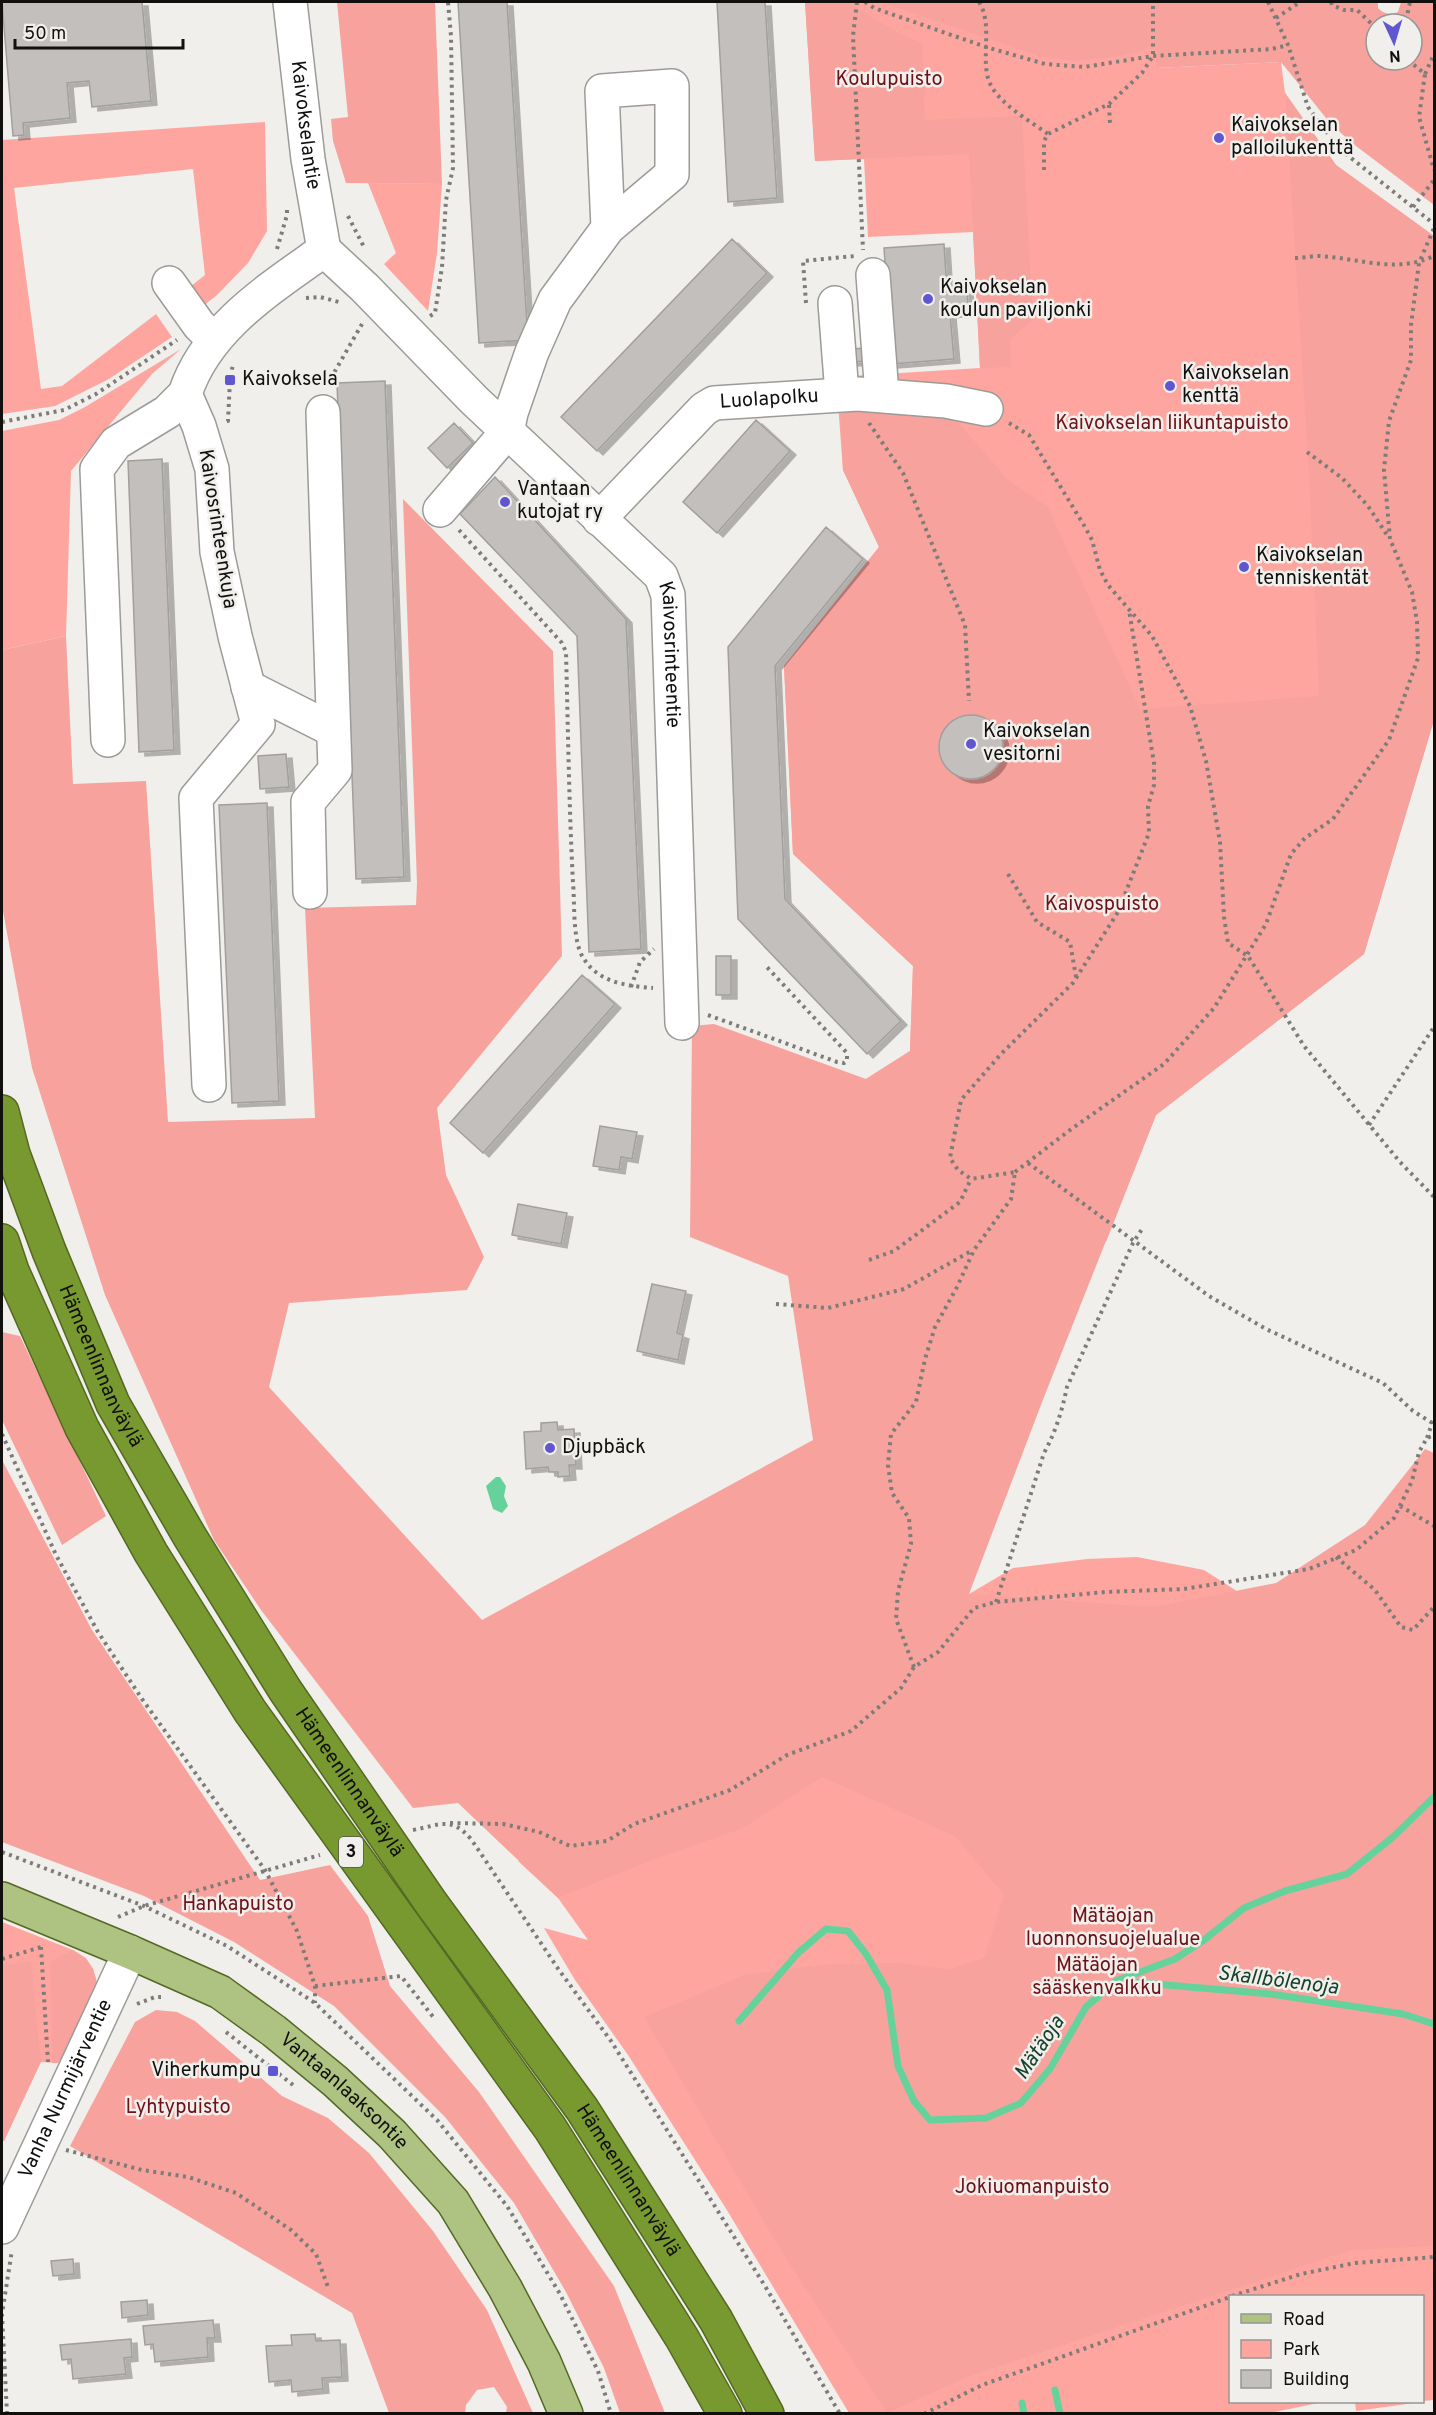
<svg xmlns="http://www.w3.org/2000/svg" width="1436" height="2415" viewBox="0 0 1436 2415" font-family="Overpass,sans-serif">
	<defs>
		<filter id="shadow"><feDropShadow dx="6" dy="4" stdDeviation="0" flood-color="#0004"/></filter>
	</defs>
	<rect width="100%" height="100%" fill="#f0efeb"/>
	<path fill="#ffa5a0" d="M805,2H1154L1156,68L1281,62L1285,93L1336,165L1434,236V720L1364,954L1156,1115L1106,1242L866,1079L910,1051L913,966L793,854L784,666L879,547L843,470L836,377L980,368L973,232L868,237L864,159L815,161Z
		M265,122L267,231L248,263L216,296L200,308L186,290L205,275L193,169L14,188L41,389L62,386L156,314L172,337L109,379L55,406L2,414V140Z
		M368,183L442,184L437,253L428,311L384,264L396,253Z
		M181,349L152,374L71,471L66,636L2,650V431L59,420L85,407Z
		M1137,1557L1204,1570L1290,1625L1434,1608V2400L1423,2401L1422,2296H1230V2402H1323L1265,2414L849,2413L725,2207L628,2055L575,1980L544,1928L588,1940L558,1898L518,1861L1013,1568L1087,1559Z
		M2,1922L73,1950L86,1958L94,1970L58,2063L41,2062L4,2141L2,2140Z
		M1355,2402H1421L1356,2411Z"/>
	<path fill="#f8a29d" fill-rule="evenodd" d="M337,2H435L442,184L346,183L333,141L331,119L348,117Z
		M805,2H848L897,32L922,43L925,120L1022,116L1033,320L1010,339L1011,367L980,368L969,154L815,161Z
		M880,2H1378V8C1384,14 1389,15 1398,12L1401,2H1434V205L1352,143L1330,123L1281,62L1156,68L1155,48L1115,57L1075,61L1039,56ZM1376,24H1412V60H1376Z
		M1285,93L1336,165L1434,236V720L1364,954L1156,1115L1044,1397L969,1594L1154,1607L1276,1583L1365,1525L1425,1449L1434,1453V2246L1351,2250L967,2377L887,2413L783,2254L644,2017L745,1975L830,1964L898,1963L950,1969L984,1958L1004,1895L955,1836L822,1777L743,1828L652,1860L558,1898L458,1803L413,1808L261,1610L214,1540L105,1295L32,1068L2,906V650L66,636L73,784L146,781L168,1122L315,1118L305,908L416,905L417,883L403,499L553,651L562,956L437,1108L446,1175L484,1257L467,1290L289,1303L269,1387L482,1620L813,1440L788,1276L690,1237L692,1026L714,1024L866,1079L910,1051L913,966L793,854L784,666L879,547L843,470L840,411L953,416L1008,480L1048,507L1140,709L1319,696L1309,475Z
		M2,1332L20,1336L106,1516L62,1545L2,1420Z
		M2,1460L92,1630L260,1880L330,1865L368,1916L390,1986L479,2092L614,2286L665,2413H620L604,2368L566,2292L514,2203L445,2117L334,2006L234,1942L144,1896L2,1842Z
		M73,1950C124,1981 81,2030 58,2063H52L50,1962Z
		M31,1961L41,2061L4,2141L2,2140V1965Z
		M156,2010L177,2012L195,2021L282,2096L328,2118L369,2153L433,2231L487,2310L533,2413H506L507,2407L494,2387L477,2390L466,2405L465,2413H389L352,2313L70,2146L135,2022Z"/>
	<path fill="#66d29b" d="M496,1477H500L506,1486L504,1496L508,1506L502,1513L493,1509L486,1486Z"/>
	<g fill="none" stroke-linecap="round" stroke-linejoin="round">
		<path stroke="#66d29b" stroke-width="7" d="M1120,1981L1271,1994L1403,2014L1434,2024
			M739,2021L798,1953L826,1929L848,1931L866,1954L887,1990L898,2066L914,2101L930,2120L986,2118L1021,2103L1050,2069L1086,2007L1116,1981L1175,1959L1204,1940L1244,1908L1285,1891L1347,1874L1393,1837L1434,1797
			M1055,2390L1060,2414
			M1022,2403L1024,2414"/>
	</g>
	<path fill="#c3bfbd" stroke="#a29f9c" stroke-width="1.5" filter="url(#shadow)" d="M2,2H142L151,101L92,107L89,81L67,83L70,118L23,123L24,135L13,136Z
		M458,2H507L528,340L479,343Z
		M717,2H765L777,198L728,202Z
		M732,239L767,273L597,451L561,417Z
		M944,244L947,291L967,290L968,306L955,307L956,313L950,314L954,359L892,364L884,248Z
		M866,348L867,361L852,362L851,349Z
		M385,381L404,877L356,879L337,383Z
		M756,420L790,451L717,533L683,502Z
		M454,423L473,443L447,468L428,448Z
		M162,459L174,750L139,752L128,461Z
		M495,477L626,619L641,949L589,952L577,636L460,514Z
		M826,527L863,559L775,666L785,899L901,1021L867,1054L738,919L728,647Z
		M939 747a32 32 0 1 1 64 0a32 32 0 1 1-64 0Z
		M286,754L289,787L260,789L258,756Z
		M267,803L279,1101L232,1103L219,805Z
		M716,956H731V995H716Z
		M582,975L615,1004L483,1153L450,1123Z
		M600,1126L637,1132L632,1159L621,1157L619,1170L593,1166Z
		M518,1204L567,1213L561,1244L512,1235Z
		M652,1284L686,1291L677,1333L683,1335L678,1360L637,1351Z
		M557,1422L558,1430L574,1429L576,1465H569L570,1476L558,1477V1472H549L548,1467L526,1469L524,1432L541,1431V1423Z
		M73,2259L74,2274L53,2276L51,2261Z
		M147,2300L148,2315L122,2318L121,2302Z
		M213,2320L215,2338H207L208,2357L155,2362L153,2344L145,2345L143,2326Z
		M315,2334L316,2341L340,2340L342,2377L322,2378L323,2389L292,2392L291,2380L269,2382L266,2346L292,2345L291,2335Z
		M131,2339L132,2357L124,2358L126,2374L73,2379L71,2359L62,2360L60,2345Z"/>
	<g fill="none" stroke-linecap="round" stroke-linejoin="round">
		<defs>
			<g id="minor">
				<path id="s1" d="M290,2L308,159L324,250"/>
				<path id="s2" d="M324,250L365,288L474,400L661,576L668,595L682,1023"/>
				<path d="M873,275L882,395"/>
				<path d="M169,283L199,325L214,340"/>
				<path d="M835,303L842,394"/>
				<path d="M440,510L507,432L511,413L532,352L555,300L608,228L672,174V86L602,91L608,228"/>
				<path id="s3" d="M599,519L704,409L714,403L858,394L946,401L986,409"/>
				<path d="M248,687L333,730"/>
				<path d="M108,740L97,469L116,443L167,412L185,394"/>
				<path d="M310,892L308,802L335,770L323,412"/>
				<path d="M209,1085L196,798L258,724L235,636L217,552L212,469L199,426L185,394C206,328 271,288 324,250"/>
				<path id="s4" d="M2,2227L130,1952"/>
			</g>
			<g id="major">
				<path id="s5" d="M2,1899L130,1952L220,1992L274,2031L335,2081L392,2134L453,2202L505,2288L544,2362L566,2414"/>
			</g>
			<g id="highway">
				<path id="s6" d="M2,1112L13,1154L49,1251L113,1404L190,1537L285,1690L431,1903L582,2109L716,2320L767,2414"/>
				<path d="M2,1241L12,1271L82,1428L151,1553L250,1711L550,2128L682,2338L725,2414"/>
			</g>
		</defs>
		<use href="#minor" stroke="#9c9b98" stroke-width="36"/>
		<use href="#major" stroke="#546924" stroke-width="36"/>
		<use href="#highway" stroke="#546924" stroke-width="36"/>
		<path stroke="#7d7c79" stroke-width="4" stroke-dasharray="3 4.5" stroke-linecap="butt" d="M857,2L853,36L863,250
			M865,2L874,8L986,47L1045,64L1084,67L1153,56L1272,49L1288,45
			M979,2C995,27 977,66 993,89C1005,107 1030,121 1048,134
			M1268,2L1288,45L1308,107L1321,125L1341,150L1434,224
			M1331,2L1332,5L1344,10H1357L1376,28
			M1276,18L1300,2
			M1398,24L1407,16L1410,2
			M1408,60L1425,74L1419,117L1434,170
			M1425,74L1434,54
			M1109,105L1110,124
			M1044,170V141L1048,134L1109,104L1142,73L1153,56V2
			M1413,207L1434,180
			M348,216L365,249
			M277,249L287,215V207
			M1295,258C1303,258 1311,256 1319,256C1359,258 1395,274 1434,256
			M306,298L320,297L339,302
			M806,303L803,261L855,256
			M430,316L435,313L442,267L446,200L453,168L451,36L448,2
			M327,385L362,324
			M227,421H228L230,380L233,364
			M2,422L64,410L96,394L177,340
			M869,423L903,473L965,625L969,701
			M1009,423L1029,435L1085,527L1092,540L1100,570L1108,585L1152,636L1190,706L1206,761L1220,842L1224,917L1228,943L1248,956L1304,1046L1400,1162L1434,1197
			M1307,452L1342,478L1368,506L1389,538
			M459,530L562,643L566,652C568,729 569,806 573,883C575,904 572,942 584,959C599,983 628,986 653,988
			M1008,874L1037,922L1070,942L1076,977
			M631,987L640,962L654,949
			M708,1015L837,1062L844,1063L847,1061V1053L766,966
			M1369,1125L1434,1027
			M1028,1163L1209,1296L1266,1329L1383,1383L1413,1411L1434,1424
			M1015,1172L1070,1130L1164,1064L1214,1008L1266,924L1291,854L1305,838L1333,819L1389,740L1418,658L1417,622L1412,592L1390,539L1384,470L1389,421L1411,360V325L1419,263L1434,228
			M869,1260L894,1251L960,1202L971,1179
			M776,1304L828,1308L904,1289L973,1250
			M2,1434L56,1555L98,1632L142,1699L265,1870L297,1931L315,1986V2003
			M1427,1438L1434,1417
			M1400,1506L1434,1526
			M1336,1557L1375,1590L1401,1627L1413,1630L1434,1607
			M996,1602L1044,1453C1056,1431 1062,1411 1067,1387L1133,1243L1142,1229
			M914,1667L896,1619L898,1591L911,1544L909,1518L892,1493L888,1465L891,1434L916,1402L925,1359L935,1327L957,1287L974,1250L1011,1199L1015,1172L971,1179L958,1170L950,1158L961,1100L1001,1054L1073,983L1118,912L1149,833L1148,806L1154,785V763L1129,610
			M450,1823L503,1824L539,1832L570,1846L607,1841L634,1824L730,1790L787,1755L851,1731L901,1688L914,1667L938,1652L974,1608L996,1602L1106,1592L1184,1589L1309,1569L1356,1550L1394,1518L1412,1481L1419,1452L1427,1438L1434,1435
			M413,1830C440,1825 451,1816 471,1839L559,1970L611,2041L765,2286L840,2414
			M2,1852L144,1906L227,1946L315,2003L437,2120L507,2206L560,2294L598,2371L611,2414
			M118,1917L144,1906L320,1855
			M41,1947L48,2062
			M2,1959L41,1947
			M315,1986L401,1976L434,2018
			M137,2004L155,1997H161
			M226,2032L293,2085
			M66,2150L142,2170L188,2177L236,2193L291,2230L316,2254L329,2290
			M1232,2296L1301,2274L1355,2263L1434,2257
			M7,2414L2,2314L12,2250
			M924,2414L982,2385L1230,2297"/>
		<use href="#minor" stroke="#fff" stroke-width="33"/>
		<use href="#major" stroke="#aec282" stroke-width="33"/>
		<use href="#highway" stroke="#78992f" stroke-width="33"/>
	</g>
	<g fill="#6057d0" stroke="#f0efeb" stroke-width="2">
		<circle cx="1219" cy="138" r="6"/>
		<circle cx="928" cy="299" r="6"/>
		<rect x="224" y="374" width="12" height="12" rx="3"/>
		<circle cx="1170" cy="386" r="6"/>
		<circle cx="505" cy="502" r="6"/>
		<circle cx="1244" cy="567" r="6"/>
		<circle cx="971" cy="744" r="6"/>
		<circle cx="550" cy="1448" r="6"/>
		<rect x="267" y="2065" width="12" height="12" rx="3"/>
	</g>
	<g text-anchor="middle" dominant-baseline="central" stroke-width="5" stroke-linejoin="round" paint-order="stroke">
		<rect fill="#f0efeb" stroke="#545351" stroke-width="1.5" x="339" y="1837" width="24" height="30" rx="4.5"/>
		<g font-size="18" font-weight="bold" fill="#11100f">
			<text x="351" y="1852">3</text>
		</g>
		<g font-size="20" fill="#6f1118" stroke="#f0efeb">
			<text x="889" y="80">Koulupuisto</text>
			<text x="1172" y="424">Kaivokselan liikuntapuisto</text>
			<text x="1102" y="905">Kaivospuisto</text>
			<text x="238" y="1905">Hankapuisto</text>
			<text x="1113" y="1917">Mätäojan<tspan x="1113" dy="23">luonnonsuojelualue</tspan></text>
			<text x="1097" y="1966">Mätäojan<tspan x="1097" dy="23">sääskenvalkku</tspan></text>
			<text x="178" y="2108">Lyhtypuisto</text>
			<text x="1032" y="2188">Jokiuomanpuisto</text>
		</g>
		<g font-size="20" fill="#11100f" stroke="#f0efeb">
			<text stroke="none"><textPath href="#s1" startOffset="124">Kaivokselantie</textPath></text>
			<text stroke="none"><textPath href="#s3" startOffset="219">Luolapolku</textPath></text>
			<text transform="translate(217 529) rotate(81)">Kaivosrinteenkuja</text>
			<text stroke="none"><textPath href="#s2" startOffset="549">Kaivosrinteentie</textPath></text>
			<text stroke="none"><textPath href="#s6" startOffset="273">Hämeenlinnanväylä</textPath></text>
			<text stroke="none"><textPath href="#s6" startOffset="759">Hämeenlinnanväylä</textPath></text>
			<text stroke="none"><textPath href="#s4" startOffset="152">Vanha Nurmijärventie</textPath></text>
			<text stroke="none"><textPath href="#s5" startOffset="396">Vantaanlaaksontie</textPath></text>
			<text stroke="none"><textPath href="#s6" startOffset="1245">Hämeenlinnanväylä</textPath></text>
		</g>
		<g font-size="20" fill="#11100f" stroke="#f0efeb" text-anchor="start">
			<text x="1231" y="126">Kaivokselan<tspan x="1231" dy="23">palloilukenttä</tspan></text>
			<text x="940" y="288">Kaivokselan<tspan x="940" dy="23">koulun paviljonki</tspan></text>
			<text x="1182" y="374">Kaivokselan<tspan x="1182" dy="23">kenttä</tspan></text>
			<text x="242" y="380">Kaivoksela</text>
			<text x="517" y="490">Vantaan<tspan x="517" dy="23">kutojat ry</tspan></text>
			<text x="1256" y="556">Kaivokselan<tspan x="1256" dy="23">tenniskentät</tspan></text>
			<text x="983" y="732">Kaivokselan<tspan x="983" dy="23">vesitorni</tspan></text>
			<text x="562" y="1448">Djupbäck</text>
			<text x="261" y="2071" text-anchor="end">Viherkumpu</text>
		</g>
		<g font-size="21" font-style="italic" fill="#15422c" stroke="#f0efeb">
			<text transform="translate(1278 1981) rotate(7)">Skallbölenoja</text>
			<text transform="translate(1040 2048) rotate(-56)">Mätäoja</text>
		</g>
	</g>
	<rect width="1436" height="2415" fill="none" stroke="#11100f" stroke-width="6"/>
	<rect x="1229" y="2295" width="195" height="108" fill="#f0efeb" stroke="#979693" stroke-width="1.5"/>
	<rect x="1241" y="2314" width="30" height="9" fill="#aec282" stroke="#979693" stroke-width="1.5"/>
	<text x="1283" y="2325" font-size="18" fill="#11100f">Road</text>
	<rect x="1241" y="2340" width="30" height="18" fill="#ffa5a0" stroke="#979693" stroke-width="1.5"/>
	<text x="1283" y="2355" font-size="18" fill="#11100f">Park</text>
	<rect x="1241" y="2370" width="30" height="18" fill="#c3bfbd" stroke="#979693" stroke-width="1.5"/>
	<text x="1283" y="2385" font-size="18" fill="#11100f">Building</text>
	<g transform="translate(1394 42) rotate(176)"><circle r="28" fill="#f0efeb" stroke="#979693" stroke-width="1.5"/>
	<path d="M0-4.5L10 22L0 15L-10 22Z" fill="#6057d0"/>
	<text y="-9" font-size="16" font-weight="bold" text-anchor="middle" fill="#11100f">N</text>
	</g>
	<path d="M15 39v9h168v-9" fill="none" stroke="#11100f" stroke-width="3"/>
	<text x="24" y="39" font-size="18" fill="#11100f" stroke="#f0efeb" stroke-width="4.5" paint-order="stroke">50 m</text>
</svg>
